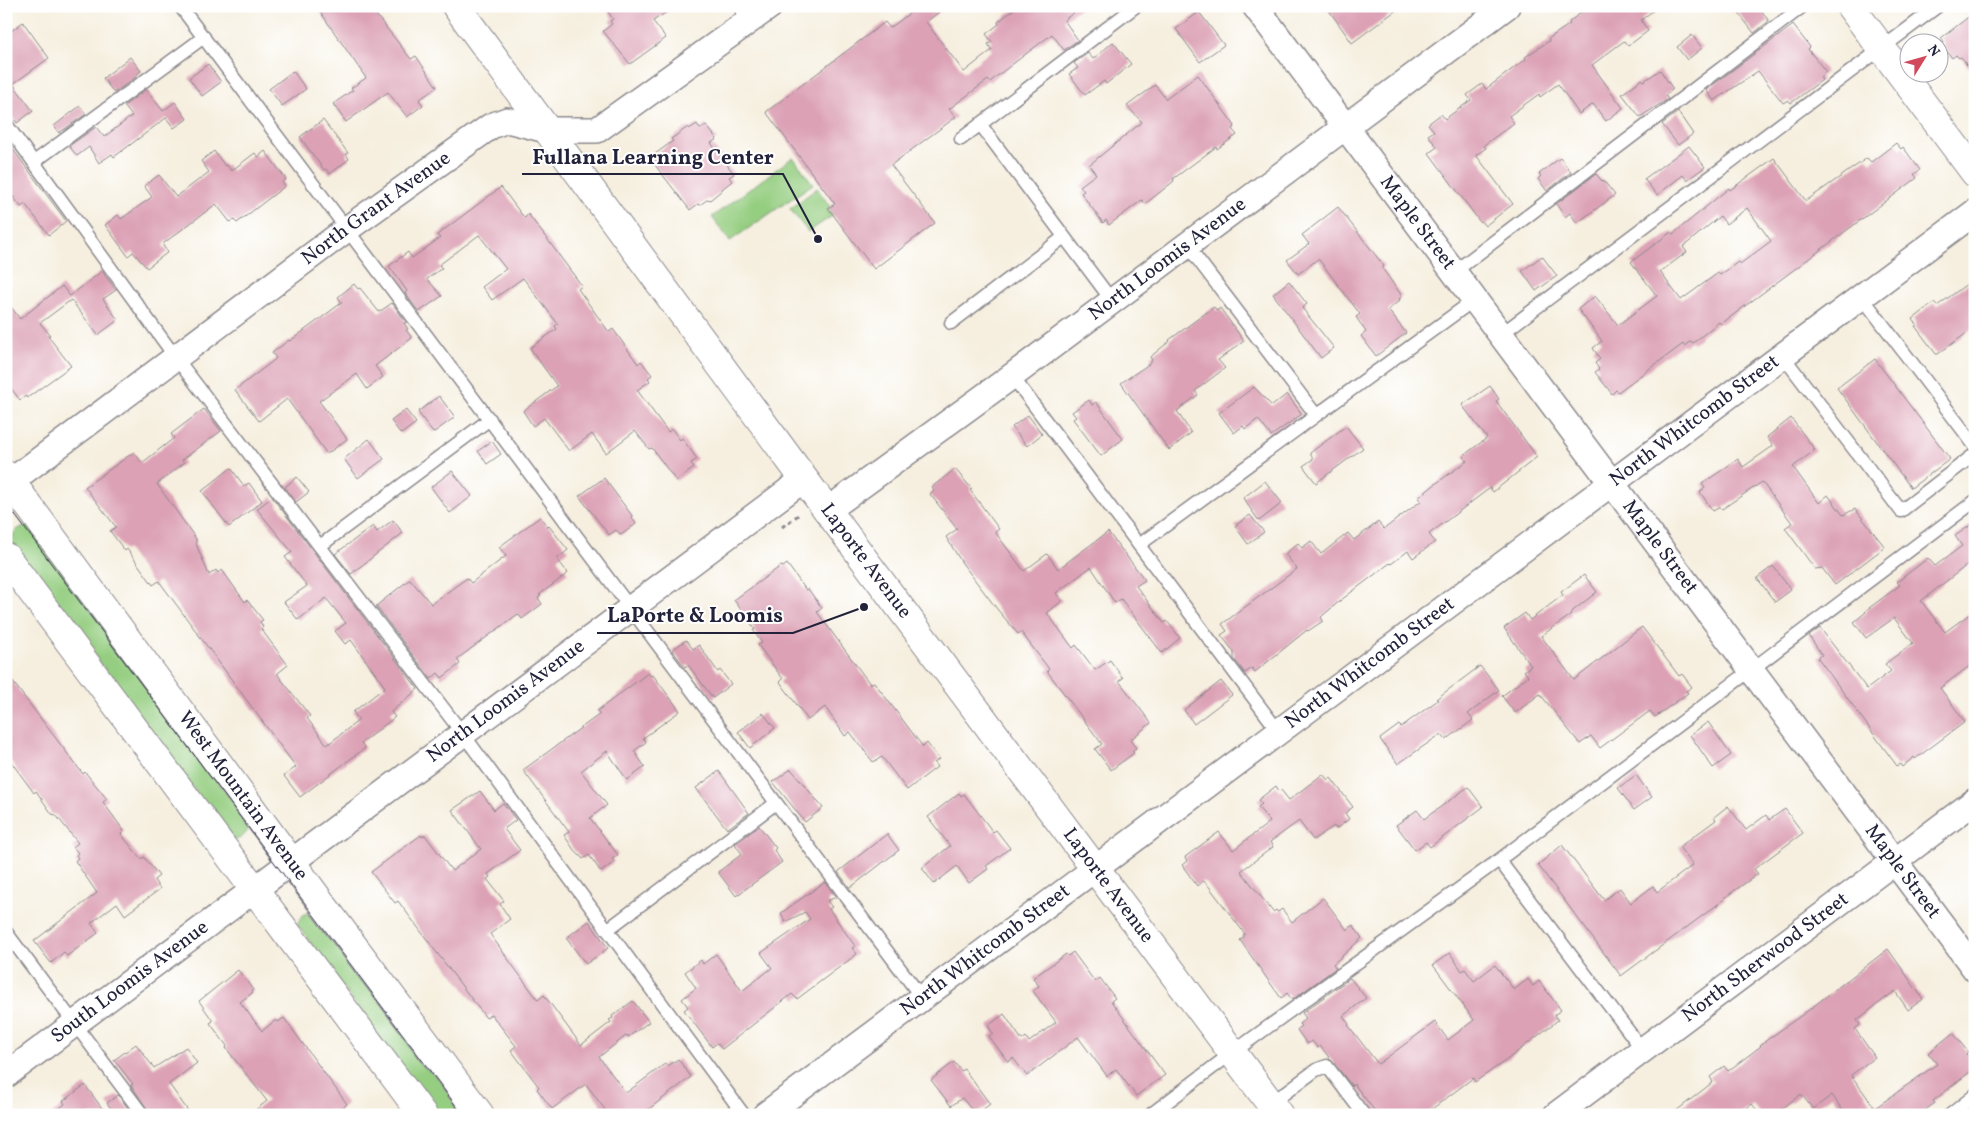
<svg xmlns="http://www.w3.org/2000/svg" width="1981" height="1121" viewBox="0 0 1981 1121" font-family="Vollkorn,serif">
	<rect width="100%" height="100%" fill="#fff"/>
	<filter id="ink" filterUnits="userSpaceOnUse"><feTurbulence type="fractalNoise" baseFrequency=".02" numOctaves="2"/><feDisplacementMap in="SourceGraphic" scale="10" xChannelSelector="R" yChannelSelector="G"/><feConvolveMatrix kernelMatrix="1 2 1 2 8 2 1 2 1" color-interpolation-filters="sRGB"/></filter>
	<filter id="wash" filterUnits="userSpaceOnUse"><feTurbulence type="fractalNoise" baseFrequency=".0096" numOctaves="4" result="noise"/><feDisplacementMap in="SourceGraphic" scale="20" xChannelSelector="R" yChannelSelector="G"/><feGaussianBlur stdDeviation="1.12" result="paint"/><feColorMatrix in="noise" values="0 0 0 0 0 0 0 0 0 0 0 0 0 0 0 0 0 1.4 0 .05"/><feComposite in="paint" operator="in"/></filter>
	<g filter="url(#wash)">
		<rect width="100%" height="100%" fill="#f6efdf"/>
		<path fill="#95ce81" stroke="#5c785e" d="M793,157L813,184L730,241L712,217Z
			M817,188L835,214L808,232L790,209Z
			M28,525L250,825C247,833 244,837 236,840L229,837L13,545C10,533 17,528 28,525Z
			M313,911L467,1115H435L297,924L304,914Z"/>
		<g id="blocks">
			<path fill="#dca1b5" fill-rule="evenodd" d="M316,6H369L411,59L416,56L437,87L419,100L423,105L407,117L388,92L346,122L333,104L353,90L351,88L366,78Z
				M604,6H676L653,21L666,38L630,64L603,31L612,24L610,21L613,19Z
				M919,6H947L926,22L964,72L992,50L988,44L992,42L986,34L999,24L998,22L1018,6H1083L1064,20L1078,40L1064,50L1052,34L997,76L990,82L988,80L949,109L956,117L891,165L935,223L874,269L828,208L835,204L766,112L885,22L890,28Z
				M1326,6H1402L1352,43Z
				M1589,6H1659L1641,20L1648,31L1628,46L1624,41L1592,65L1623,108L1606,121L1593,104L1579,114L1558,84L1540,97L1539,94L1509,116L1514,123L1484,145L1486,148L1476,155L1513,204L1485,226L1481,221L1480,222L1429,153L1437,147L1428,135L1434,131L1428,124L1441,114L1445,119L1471,100L1467,95L1482,84L1486,89L1515,67L1526,59L1525,57L1549,41L1548,39L1570,24L1569,22Z
				M1733,6H1758L1769,21L1754,33Z
				M1199,12L1224,45L1200,62L1176,29Z
				M1975,12V76L1961,57L1959,58L1956,55L1952,58L1942,45L1944,43L1941,38Z
				M23,22L49,58L13,84L33,111L17,123L6,109V35Z
				M1793,25L1810,47L1808,49L1826,72L1820,77L1822,80L1791,103L1788,100L1783,103L1758,71L1714,101L1706,90Z
				M1692,35L1702,48L1687,60L1677,47Z
				M1113,42L1131,64L1106,84L1104,81L1085,95L1069,74L1078,68L1074,63L1088,53L1093,59Z
				M130,57L141,71L136,75L137,76L114,93L103,78Z
				M208,64L221,82L202,96L189,78Z
				M1660,70L1673,89L1665,95L1668,99L1640,117L1622,94L1642,79L1644,81Z
				M293,71L306,89L282,106L269,89Z
				M1198,75L1235,126L1232,129L1237,135L1217,149L1216,147L1173,179L1174,181L1145,204L1142,200L1109,225L1106,220L1103,223L1081,193L1084,191L1080,186L1096,174L1089,165L1142,122L1127,106L1155,85L1166,99Z
				M146,89L163,111L175,102L187,119L174,128L166,118L114,157L112,154L99,163L89,147L77,156L69,146L96,127L104,137L132,116L124,106Z
				M80,106L86,114L59,133L54,126Z
				M1678,112L1693,134L1678,145L1662,124Z
				M323,120L348,153L346,154L349,159L330,174L326,169L324,170L300,137Z
				M697,124L700,129L706,125L717,139L711,143L734,174L729,177L732,181L722,189V190L710,200L708,199L700,205L698,204L690,210L651,160L656,156L655,154L673,141L671,139L688,127L689,129Z
				M6,140L66,221L49,235L25,204L21,207L6,187Z
				M1896,143L1901,149L1903,147L1920,170L1914,174L1917,178L1721,324L1719,322L1693,343L1691,341L1684,346L1683,344L1618,392L1616,390L1612,394L1595,372L1599,369L1595,363L1600,359L1593,348L1602,341L1578,309L1595,296L1618,325L1657,296L1631,262L1671,232L1673,234L1729,188L1730,190L1774,158L1806,201L1867,158L1871,162ZM1747,208L1771,241L1740,264L1738,262L1720,275L1718,273L1681,300L1660,272L1687,252L1683,247L1720,216L1726,224Z
				M1689,146L1705,167L1687,180L1683,175L1657,195L1644,179Z
				M214,151L225,166L227,165L231,171L255,153L258,157L265,151L286,179L282,182L285,186L237,223L234,220L230,222L216,204L164,243L163,246L168,252L147,268L133,252L128,256L105,225L118,215L121,219L152,197L144,186L159,175L176,197L209,172L201,161Z
				M1560,158L1571,172L1547,191L1538,179L1541,176L1539,174Z
				M1596,174L1602,181L1603,180L1615,195L1577,223L1570,213L1565,217L1556,204Z
				M501,187L522,215L525,218L528,214L541,231L582,286L578,289L609,332L613,329L638,364L641,361L652,375L648,378L650,381L637,390L668,432L672,429L680,440L682,438L697,459L691,463L694,468L676,481L652,448L649,449L635,431L606,453L592,434L569,451L544,418L533,426L523,411L557,386L530,348L557,329L555,326L558,324L523,278L492,300L482,287L506,269L479,235L439,265L442,268L427,279L442,296L419,312L405,293L407,291L389,266L408,252L412,258L440,238L437,235Z
				M1338,207L1384,266L1382,268L1402,296L1399,299L1400,300L1388,310L1406,333L1376,356L1361,336L1366,332L1356,317L1360,314L1320,261L1318,259L1298,274L1287,260L1309,244L1302,235Z
				M1542,256L1557,276L1536,291L1522,271Z
				M102,271L116,290L103,299L118,320L98,335L71,300L40,323L50,335L48,336L71,366L27,398L26,396L20,400L6,382V300L20,319L62,286L70,296Z
				M1975,278V327L1938,354H1936L1915,326L1917,325L1913,319L1934,303L1937,306Z
				M1289,281L1307,304L1302,308L1334,348L1321,358L1273,294Z
				M354,284L358,289L360,288L379,312L392,303L406,322L404,323L408,329L406,330L412,338L375,366L383,377L367,389L357,374L319,401L347,439L327,454L287,399L259,421L235,390L273,361L276,358L272,353L289,340L290,341L340,304L342,303L338,297Z
				M1214,307L1217,311L1220,308L1244,341L1218,360L1225,368L1195,391L1198,395L1177,411L1191,433L1169,450L1121,383L1149,364L1152,360L1150,357L1170,341L1169,340Z
				M1875,359L1950,459L1911,488L1837,388Z
				M1490,386L1499,399L1496,401L1537,457L1493,492L1490,488L1429,534L1435,542L1413,558L1408,551L1391,564L1390,563L1341,600L1321,617L1323,621L1308,631L1307,630L1255,672L1252,668L1245,673L1234,659V652L1221,635L1227,631L1222,624L1297,569L1285,554L1298,543L1302,548L1311,541L1321,554L1348,533L1354,540L1378,522L1384,529L1421,501L1418,498L1434,485L1467,461L1463,456L1487,438L1462,405Z
				M1254,387L1272,406L1287,394L1302,414L1271,436L1258,419L1245,429L1243,426L1234,433L1219,413Z
				M439,396L455,417L433,433L418,412Z
				M1089,400L1092,405L1096,402L1123,439L1101,456L1073,419L1076,417L1072,412Z
				M204,409L221,431L182,460L184,463L157,484L196,539V544L209,575L216,570L218,573L222,570L245,602L247,600L263,620L260,622L263,627L261,629L288,665L278,673V675L310,716L307,718L327,745L359,720L353,712L385,687L351,640L345,644L335,631L346,623L326,598L298,620L284,602L307,586L285,557L292,552L257,509L272,497L418,689L391,712L395,717L361,743L365,748L300,797L284,776L296,767L159,581L153,585L127,549L125,551L110,531L116,527L85,487L134,452L142,463L174,438L171,434Z
				M406,410L416,423L401,434L391,421Z
				M1028,415L1042,434L1027,446L1012,427Z
				M1791,418L1815,450L1793,467L1819,503L1828,495L1843,515L1855,509L1885,547L1835,585L1822,568L1815,569L1785,528L1792,523L1762,482L1722,509L1720,507L1713,511L1700,492L1705,488L1702,484L1738,459L1743,467L1773,446L1767,437Z
				M1346,426L1363,448L1316,483L1303,466L1313,459L1310,453Z
				M369,439L384,459L358,478L344,459Z
				M492,441L501,454L487,464L478,451Z
				M231,468L244,486L249,483L262,501L229,527L202,491Z
				M955,469L972,489L970,490L999,529L995,532L1024,571L1047,554L1058,569L1108,532L1145,580L1136,586L1164,623L1167,621L1180,638L1162,653L1121,599L1115,603L1091,567L1056,593L1062,601L1047,613L1073,648L1076,645L1095,670L1110,660L1123,678L1119,681L1151,723L1130,740L1136,748L1132,751L1134,753L1111,770L1095,749L1102,744L1047,671L1049,669L1021,632L1018,634L997,609L962,563L946,537L957,529L930,494L934,490L932,487Z
				M452,471L472,496L450,513L431,487Z
				M297,477L309,492L296,502L285,487Z
				M604,478L633,517L632,518L636,524L621,535L616,530L609,535L579,496Z
				M1265,481L1282,503L1259,521L1243,498Z
				M1250,515L1264,532L1248,544L1235,526Z
				M540,517L548,527L549,526L568,550L557,559L568,573L539,595L541,596L538,598L542,604L522,619L518,614L457,659L460,664L442,678L438,673L431,679L376,606L410,579L431,604L467,578L471,583L506,556L499,547Z
				M393,520L403,533L351,574L335,554L373,526L377,532Z
				M1975,522V564L1972,561L1921,601L1945,632L1975,610V662L1940,688L1965,722L1915,759L1914,757L1902,767L1900,764L1897,766L1818,658L1822,655L1809,636L1820,628L1867,689L1891,671L1885,664L1913,643L1894,618L1866,638L1854,622L1866,612L1865,611L1900,585L1897,582L1928,558L1935,566L1962,546L1955,536Z
				M787,564L806,590L808,589L822,608L817,612L870,684L874,682L923,747L927,743L939,759L934,763L937,767L907,790L882,757L873,762L850,732L845,736L825,707L808,720L780,682L783,679L758,645L762,643L753,630L755,629L734,600L781,566L783,567Z
				M1773,566L1791,590L1775,602L1757,578Z
				M1584,575L1597,592L1570,613L1571,615L1541,636L1574,680L1642,627L1679,676L1682,674L1692,687L1686,691L1688,693L1655,717L1650,711L1600,748L1591,736L1580,744L1540,694L1515,713L1502,696L1528,676L1524,671L1531,666L1504,628L1525,613L1530,620L1563,595L1561,592Z
				M686,640L693,649L699,645L718,672L720,670L731,684L713,698L688,665L685,667L672,650Z
				M1480,666L1499,690L1468,714L1473,720L1446,740L1441,734L1398,764L1380,739L1399,725L1401,727L1438,700L1436,699Z
				M6,673L83,774L85,772L107,799L103,802L124,831L121,834L141,859L144,857L159,876L154,880L160,889L125,915L117,903L91,923L98,933L67,956L64,952L51,963L34,941L97,893L75,861L78,858L76,855L78,853L73,847L78,843L56,815L52,814L36,791L34,793L6,755Z
				M648,673L651,676L653,675L680,711L643,738L646,742L634,751L645,767L627,780L607,751L581,771L607,805L590,818L618,855L612,859L614,862L601,872L589,855L583,859L574,850L564,835L569,832L523,770L600,714L597,711Z
				M1221,681L1232,695L1194,724L1184,710Z
				M763,713L775,728L750,748L738,732Z
				M1708,722L1731,755L1713,768L1690,735Z
				M791,769L823,808L805,822L773,782Z
				M719,771L749,813L727,829L696,788Z
				M1323,774L1328,780L1331,778L1353,807L1345,813L1349,819L1336,829L1334,826L1313,840L1299,821L1270,842L1273,847L1241,871L1273,912L1276,910L1278,912L1282,909L1292,922L1323,898L1347,930L1353,925L1362,938L1333,964L1336,968L1292,1000L1287,993L1281,998L1268,980L1240,940L1244,937L1243,935L1245,934L1207,884L1203,881L1197,886L1182,865L1187,861L1185,857L1219,832L1233,850L1270,822L1258,807L1262,804L1258,800L1276,786L1279,791L1281,790L1289,800Z
				M1636,775L1652,797L1634,810L1618,788Z
				M1468,787L1483,807L1430,847L1426,842L1415,850L1396,825L1417,810L1424,819Z
				M480,791L494,810L503,803L516,820L504,829L520,850L488,874L490,877L487,879L504,901L500,904L510,919L490,934L516,970L538,1000L544,995L581,1045L611,1022L609,1020L613,1018L612,1016L633,1001L649,1022L628,1037L627,1035L599,1057L626,1093L666,1063L668,1066L678,1059L691,1077L641,1115H609L586,1084L552,1109L537,1089L539,1087L511,1050L516,1046L491,1014L486,1018L398,901L395,903L371,872L421,835L422,837L425,835L452,871L481,849L452,810Z
				M959,793L961,796L964,794L993,832L996,830L1010,848L986,866L988,869L969,883L957,866L934,884L922,868L950,846L928,817Z
				M1728,806L1746,830L1766,815L1769,820L1785,809L1803,833L1754,869L1758,874L1724,898L1725,899L1621,976L1538,865L1562,845L1604,900L1620,888L1631,903L1653,886L1657,892L1693,865L1679,847L1716,820L1714,817Z
				M759,826L776,848L774,850L782,862L736,896L718,872L742,854L735,844Z
				M887,834L899,850L850,888L838,872Z
				M825,882L836,897L827,901L832,907L829,909L855,946L852,948L857,954L797,999L792,994L722,1049L717,1043L712,1047L684,1010L688,1007L682,999L696,988L685,972L701,960L703,964L716,954L742,991L772,968L761,953L810,919L805,912L785,922L781,913Z
				M589,921L608,948L586,964L566,938Z
				M1888,949L1923,999L1908,1010L1895,991L1857,1020L1860,1025L1855,1029L1875,1057L1851,1075L1875,1108L1937,1064L1928,1053L1953,1033L1968,1052L1966,1054L1975,1065V1068L1933,1101L1935,1103L1918,1115H1846L1832,1095L1813,1109L1801,1094L1774,1115H1761L1752,1104L1738,1115H1671L1713,1082L1710,1077L1724,1066L1728,1071L1761,1046L1760,1045L1806,1012Z
				M1073,952L1095,982L1100,978L1115,998L1111,1001L1165,1075L1136,1096L1116,1069L1107,1076L1078,1037L1027,1076L1013,1058L1008,1062L989,1036L993,1033L988,1026L1004,1014L1022,1040L1026,1037L1029,1042L1056,1022L1033,991L1039,986L1033,978L1066,954L1068,956Z
				M1450,953L1462,971L1465,969L1474,981L1495,965L1514,990L1528,979L1533,986L1539,981L1561,1010L1554,1015L1558,1020L1508,1059L1475,1082L1473,1078L1424,1115H1378L1354,1084L1352,1086L1320,1046L1318,1048L1312,1041L1307,1044L1297,1030L1301,1026L1299,1024L1306,1018L1302,1013L1350,978L1366,998L1343,1016L1349,1024L1348,1025L1378,1064L1435,1022L1448,1040L1474,1020L1433,965Z
				M238,970L253,990L252,993L240,1002L262,1031L276,1020L278,1022L284,1018L347,1104L334,1115H249L267,1101L226,1048L227,1046L210,1023L213,1021L199,1001Z
				M136,1044L154,1068L186,1047L197,1063L169,1084L191,1115H151L131,1085L133,1084L114,1060Z
				M954,1062L961,1071L964,1069L990,1104L976,1115L962,1098L951,1106L931,1080Z
				M85,1085L107,1115H51L65,1104L63,1101Z
				M118,1095L133,1115H116L107,1103Z"/>
		</g>
	</g>
	<g filter="url(#ink)">
		<use href="#blocks" fill-opacity="0" stroke="#8c888d" stroke-width="1"/>
		<g fill="none" stroke-linecap="round" stroke-linejoin="round">
			<defs>
				<path id="service" d="M180,6L922,998
					M739,6L750,21
					M6,124L176,358L463,734L744,1115
					M980,124L1113,302
					M961,139L1136,6
					M34,162L204,37
					M1187,245L1316,415
					M1454,272L1803,6
					M1862,297L1975,446
					M951,323L1064,237
					M1500,335L1938,6
					M1783,356L1901,511L1975,454
					M1012,376L1279,732
					M1139,545L1474,300
					M320,546L490,419
					M1499,860L1642,1049
					M607,930L776,803
					M6,932L143,1115
					M1270,1104L1316,1070L1327,1066L1364,1115
					M1150,1115L1232,1053L1499,860L1975,501
					M1950,1115L1975,1095"/>
				<g id="minor">
					<path id="s1" d="M1255,6L1975,969"/>
					<path id="s2" d="M6,485L347,229L491,126L507,120L546,130H597L770,6"/>
					<path id="s3" d="M828,510L1012,376L1507,6"/>
					<path id="s4" d="M6,1075L804,479"/>
					<path id="s5" d="M765,1115L1975,212"/>
					<path id="s6" d="M1556,1115L1975,801"/>
				</g>
				<g id="tertiary">
					<path id="s7" d="M456,6L804,479L1279,1115"/>
					<path d="M1850,6L1975,173"/>
					<path id="s8" d="M6,475L322,904L480,1115"/>
					<path d="M6,557L423,1115"/>
				</g>
			</defs>
			<use href="#service" stroke="#8c888d" stroke-width="15"/>
			<use href="#minor" stroke="#8c888d" stroke-width="28"/>
			<use href="#tertiary" stroke="#8c888d" stroke-width="30"/>
			<path stroke="#8c888d" stroke-width="3" stroke-dasharray="4 4" stroke-linecap="butt" d="M782,527L801,513"/>
			<use href="#service" stroke="#fff" stroke-width="12"/>
			<use href="#minor" stroke="#fff" stroke-width="25"/>
			<use href="#tertiary" stroke="#fff" stroke-width="28"/>
			<path stroke="#22223b" stroke-width="1" d="M6,503L463,1115"/>
		</g>
	</g>
	<g text-anchor="middle" dominant-baseline="central" stroke-width="4" stroke-linejoin="round" paint-order="stroke">
		<g font-size="20" fill="#22223b" stroke="#fff">
			<text stroke="none"><textPath href="#s2" startOffset="462">North Grant Avenue</textPath></text>
			<text stroke="none"><textPath href="#s1" startOffset="271">Maple Street</textPath></text>
			<text stroke="none"><textPath href="#s3" startOffset="422">North Loomis Avenue</textPath></text>
			<text stroke="none"><textPath href="#s5" startOffset="1160">North Whitcomb Street</textPath></text>
			<text stroke="none"><textPath href="#s1" startOffset="676">Maple Street</textPath></text>
			<text stroke="none"><textPath href="#s7" startOffset="690">Laporte Avenue</textPath></text>
			<text stroke="none"><textPath href="#s5" startOffset="755">North Whitcomb Street</textPath></text>
			<text stroke="none"><textPath href="#s4" startOffset="624">North Loomis Avenue</textPath></text>
			<text stroke="none"><textPath href="#s8" startOffset="399">West Mountain Avenue</textPath></text>
			<text stroke="none"><textPath href="#s1" startOffset="1081">Maple Street</textPath></text>
			<text stroke="none"><textPath href="#s7" startOffset="1095">Laporte Avenue</textPath></text>
			<text stroke="none"><textPath href="#s5" startOffset="275">North Whitcomb Street</textPath></text>
			<text stroke="none"><textPath href="#s6" startOffset="262">North Sherwood Street</textPath></text>
			<text stroke="none"><textPath href="#s4" startOffset="155">South Loomis Avenue</textPath></text>
		</g>
	</g>
	<path fill="none" stroke="#22223b" stroke-width="2" d="M818 239L783 174H522M864 607L793 633H597"/>
	<g fill="#22223b" stroke="#fff" stroke-width="2">
		<circle cx="818" cy="239" r="5"/>
		<circle cx="864" cy="607" r="5"/>
	</g>
	<g font-size="21" text-anchor="middle" font-weight="bold" fill="#22223b" stroke="#fff" stroke-width="4" stroke-linejoin="round" paint-order="stroke">
		<text x="653" y="164">Fullana Learning Center</text>
		<text x="695" y="622">LaPorte &amp; Loomis</text>
	</g>
	<rect width="1981" height="1121" fill="none" stroke="#fff" stroke-width="25"/>
	<g transform="translate(1924 58) rotate(53)"><circle r="24" fill="#ffffff" stroke="#a7a7b1"/>
	<path d="M0-4L9 19L0 12L-9 19Z" fill="#d1495b"/>
	<text y="-8" font-size="14" font-weight="bold" text-anchor="middle" fill="#22223b">N</text>
	</g>
</svg>
